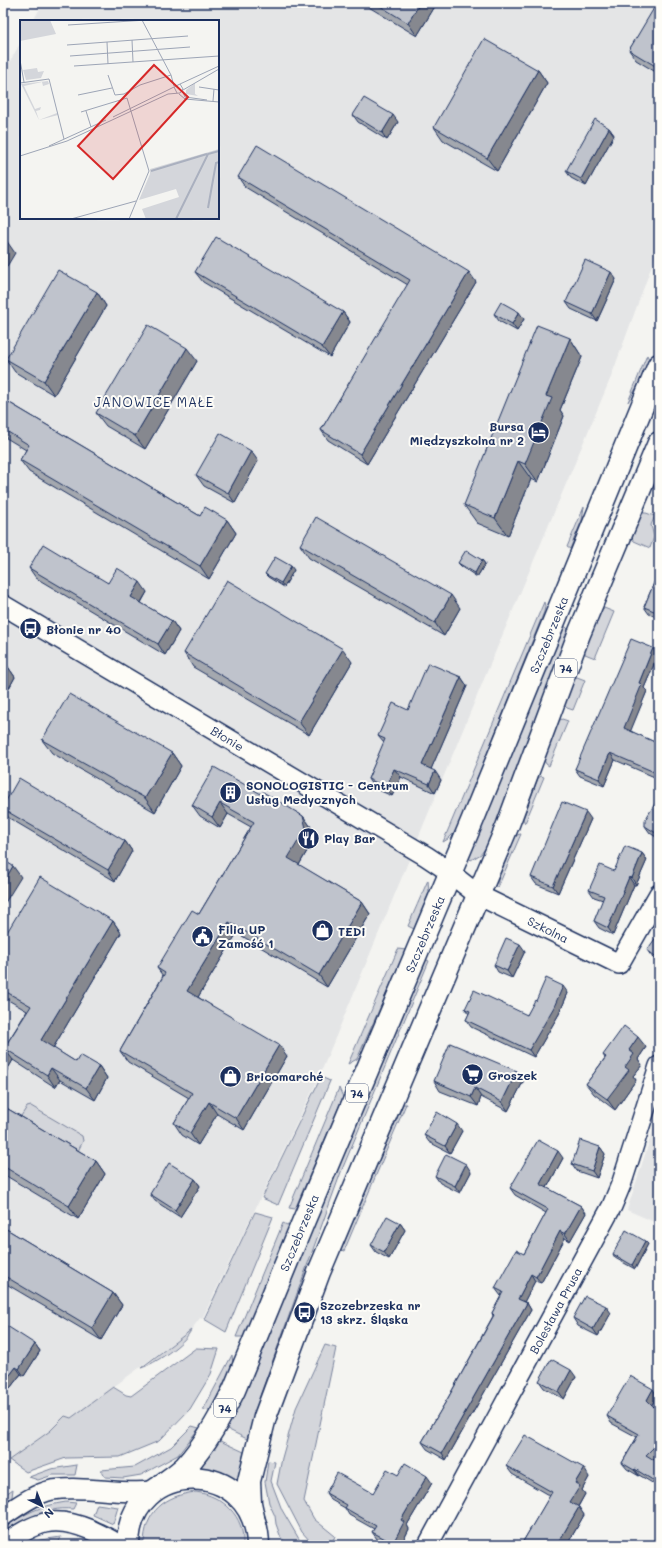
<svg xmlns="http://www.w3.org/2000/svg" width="662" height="1548" viewBox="0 0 662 1548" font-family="Mali,sans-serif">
	<rect width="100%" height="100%" fill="#f4f4f1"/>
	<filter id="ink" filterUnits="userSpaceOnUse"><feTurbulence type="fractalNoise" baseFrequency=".025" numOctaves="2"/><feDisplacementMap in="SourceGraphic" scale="8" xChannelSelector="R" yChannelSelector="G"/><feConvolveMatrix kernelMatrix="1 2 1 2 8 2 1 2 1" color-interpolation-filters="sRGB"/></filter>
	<g filter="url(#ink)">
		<path fill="#e4e5e6" d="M43,3H659V246L611,377L484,679L319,1077L202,1319L200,1318L191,1330L71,1418L65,1416L50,1431L3,1465V73L21,42V218H218V21H33Z
			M659,1112V1224L627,1210Z"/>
		<path fill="#d4d6db" stroke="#78829c" d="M647,355L649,359L640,382L628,402Z
			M584,507L582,520L570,549L567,547Z
			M641,513H646L655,516L651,525L654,537L650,548L634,541L631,537Z
			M544,602L545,606L544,612L456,831L448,839L443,842Z
			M604,608L614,612L595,658L585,654L584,650L600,610Z
			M562,627H566L568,629V632L491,840L481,854L471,860L468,857Z
			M577,677L585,680L573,710L567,708L564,705L574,678Z
			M562,719L568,721L549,766L546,764L544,760L558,721Z
			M541,776L544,777L525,823L523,819L538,778Z
			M520,834H521L498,887C496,870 509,851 515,836Z
			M428,880L429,893L414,929L408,926Z
			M398,949L406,950L357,1059L348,1064Z
			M425,959L429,961L341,1172L261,1393L247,1439L225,1428L272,1324Z
			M321,1077L330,1081L278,1205L262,1198Z
			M339,1088L343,1097L295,1209L289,1208Z
			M403,1104H406L344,1251L341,1250Z
			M31,1106L82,1136L83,1141L77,1153L19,1119L27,1107Z
			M255,1212L273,1217L226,1332L204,1319Z
			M283,1223L289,1226L244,1337H236Z
			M191,1330C185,1344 154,1364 141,1368Z
			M325,1345L336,1348L304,1501L314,1519L335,1536L331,1545H319L310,1541L302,1532L277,1484L282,1458L296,1408Z
			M196,1348L219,1349L211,1374L190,1409L159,1441L120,1457L66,1458L26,1472L9,1460L50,1431L65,1416L71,1418L113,1387L126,1395L131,1396Z
			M232,1355L233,1364L210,1411L203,1410Z
			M192,1426L199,1428L178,1455L141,1475L123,1478L105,1477L101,1470L135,1467L171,1447Z
			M218,1440L244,1452L237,1483L219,1472L197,1469Z
			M268,1461L275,1462L271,1481L282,1510L299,1539L301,1545H290L281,1538L276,1524L275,1516L269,1503L265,1482Z
			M77,1465L75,1475H53L38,1480L29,1477L51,1469Z
			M13,1489L12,1497L3,1503V1496Z
			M196,1492C223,1496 245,1516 243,1545H144C144,1512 165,1495 196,1492Z
			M66,1502L76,1503L73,1509C44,1507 26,1518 3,1535V1528C26,1513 39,1506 66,1502Z
			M97,1504L118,1507L113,1524L93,1515Z
			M61,1537L58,1544L55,1545H29L40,1540Z"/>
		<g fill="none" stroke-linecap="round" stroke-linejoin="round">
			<defs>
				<g id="minor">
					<path id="s1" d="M3,605L426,856L441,866L478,895L619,964L659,894"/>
					<path d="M3,1516C18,1506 34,1494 52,1490C85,1485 120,1495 153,1491"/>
					<path d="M3,1545C36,1522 53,1514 91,1530C101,1535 110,1538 118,1545"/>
					<path id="s2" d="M428,1545L612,1206L622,1182L659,1066"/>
				</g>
				<g id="major">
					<path id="s3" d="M162,1485C170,1479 179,1473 186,1466C206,1444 221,1416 234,1390L304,1220L473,819L659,365"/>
					<path d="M253,1517L250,1503L249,1481L265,1417L274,1393L319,1272L507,827L579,634L659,443"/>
					<path d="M128,1545C129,1457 256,1456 258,1545"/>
				</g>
			</defs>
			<use href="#minor" stroke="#1b2f5e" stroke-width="22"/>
			<use href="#major" stroke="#1b2f5e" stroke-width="25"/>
			<use href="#minor" stroke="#fdfcf7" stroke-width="19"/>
			<use href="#major" stroke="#fdfcf7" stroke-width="22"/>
		</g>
		<path fill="#a4a8af" stroke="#1b2f5e" d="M362,3H437L417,36Z
			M659,3V74L636,60L629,50Z
			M538,70L547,83L497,171L443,140L434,127Z
			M353,115L398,122L387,140L358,122Z
			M609,128L614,135L586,186L571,178L566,171Z
			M238,177L476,282L367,464L328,440L321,430L408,285L245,187Z
			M195,272L343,312L350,322L330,357L203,282Z
			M616,279L597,321L571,309L566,302Z
			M97,292L106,306L54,395L15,372L6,359Z
			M494,314L524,319L517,331L499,321Z
			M570,338L582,357L560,410L564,416L538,482L531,479L508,536L477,523L464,505Z
			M197,361L145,449L106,426L96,413Z
			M3,399L200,516L227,520L236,533L209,579L29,472L20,460L26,450L3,436Z
			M258,461L235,503L204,486L196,475Z
			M300,545L460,608L444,636L309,558Z
			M482,560L485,564L477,577L461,566L458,563Z
			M29,568L108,583L147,592L141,603L172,621L179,631L165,655L36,578Z
			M294,570L284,587L268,577L265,574Z
			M659,571V618L649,614L644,607Z
			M653,648L658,655L644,688L647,691L630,731L659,744V779L615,760L604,786L580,776L575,769Z
			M184,653L352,662L309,735L193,667Z
			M3,662L6,664L15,677L8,690L3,687Z
			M461,677L467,686L431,769L441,780L435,793L401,777L392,796L374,788L368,779L384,743L378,736L408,710Z
			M42,740L172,753L181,766L155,812L52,753Z
			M261,794L303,816L311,827L314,839L299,865L362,902L370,914L327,987L237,933L198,997L287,1056L244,1130L217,1114L198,1145L182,1135L174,1123L189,1098L128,1062L120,1051L163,976L157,968L199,914L251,827L228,814L220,828L200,816L192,805Z
			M659,797V839L650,833L645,826Z
			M3,806L125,841L132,851L115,881L9,818L3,810Z
			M591,819L558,893L536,884L531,877Z
			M642,853L647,860L636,885H634L613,935L599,928L594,921L603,900L594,897L589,890L614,871Z
			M113,921L121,933L53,1048L76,1062L99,1066L107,1078L95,1100L60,1080L55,1087L13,1060L3,1077V1047L4,1048L27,1011L3,997V939Z
			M659,937V962L652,957L647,950Z
			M525,951L512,978L498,972L494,965Z
			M568,993L559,1014L534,1057L471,1027L466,1020L469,1014L465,1009L527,1015L536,1001Z
			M646,1047L638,1059L642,1065L633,1076L636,1080L615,1110L594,1094L586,1084L605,1058L603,1055Z
			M517,1071L524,1080L508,1111L481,1097L478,1106L440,1091L434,1081Z
			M3,1106L96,1161L105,1174L78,1219L3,1174Z
			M462,1131L450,1153L429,1142L424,1135Z
			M600,1147L605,1154L597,1178L577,1171L572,1164Z
			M563,1158L547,1188L581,1206L586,1213L570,1241L565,1238L541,1283L535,1281L524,1302L527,1303L531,1310L446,1460L427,1449L422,1442L448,1398L493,1316L492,1313L501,1296L495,1288L524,1254L546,1213L515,1195L510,1188Z
			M471,1172L460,1193L440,1183L435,1176Z
			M195,1179L200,1186L180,1217L155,1201L150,1194Z
			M400,1223L405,1230L389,1259L376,1252L371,1245Z
			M3,1227L113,1293L122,1305L101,1340L3,1282Z
			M645,1241L648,1244L635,1269L615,1258L613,1254Z
			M611,1313L598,1336L578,1326L573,1318Z
			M3,1332L35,1344L40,1351L24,1376L21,1374L3,1397Z
			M576,1377L564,1399L544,1388L539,1381Z
			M657,1396L652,1405L659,1412V1453L653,1459L659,1463V1487L639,1475V1476L627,1469L622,1463L637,1437L611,1423L607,1416Z
			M506,1466L589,1477L582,1490L585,1494L578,1507L584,1515L567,1545H521L550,1496L512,1474Z
			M398,1475L432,1483L407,1525L409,1529L401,1545H389L377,1539L372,1532L374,1529L349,1515L345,1508L331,1500L326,1493H373Z"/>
		<path fill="#86888f" stroke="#1b2f5e" d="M420,3H437L417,36L408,23Z
			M538,70L547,83L497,171L487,158Z
			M393,115L398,122L387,140L382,133Z
			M609,128L614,135L586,186L581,179Z
			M6,240L15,253L3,273V246Z
			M469,272L476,282L367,464L360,454Z
			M611,272L616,279L597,321L592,314Z
			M97,292L106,306L54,395L44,381Z
			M343,312L350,322L330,357L322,347Z
			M519,312L524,319L517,331L512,324Z
			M570,338L582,357L560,410L564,416L538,482L525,464L546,396Z
			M187,348L197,361L145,449L135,436Z
			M251,451L258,461L235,503L228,493Z
			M518,461L531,479L508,536L495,518Z
			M227,520L236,533L209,579L200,566Z
			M482,560L485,564L477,577L475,573Z
			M291,566L294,570L284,587L281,583Z
			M140,582L147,592L138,607L131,597Z
			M451,595L460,608L444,636L435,623Z
			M172,621L179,631L165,655L158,644Z
			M653,648L658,655L644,688L647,691L629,735L624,728L639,683Z
			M343,649L352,662L309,735L299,722Z
			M6,664L15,677L8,690L3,683V669Z
			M461,677L467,686L429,774L422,765Z
			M172,753L181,766L155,812L145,798Z
			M610,753L615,760L604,786L599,779Z
			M394,769L401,777L392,796L386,787Z
			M435,771L441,780L435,793L429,784Z
			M220,803L228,814L220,828L212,817Z
			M586,812L591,819L558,893L553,886Z
			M303,816L311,827L314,839L296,870L288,858Z
			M125,841L132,851L115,881L108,870Z
			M642,853L647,860L636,885L632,878Z
			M13,866L21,877L3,906V883Z
			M629,877L634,885L613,935L608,928Z
			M362,902L370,914L327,987L319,975Z
			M113,921L121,933L50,1053L41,1040Z
			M229,922L237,933L195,1002L187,991Z
			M520,944L525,951L512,978L507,971Z
			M563,986L568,993L559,1014L534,1057L529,1050Z
			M638,1037L646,1047L638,1059L642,1065L633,1076L636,1080L615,1110L607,1099L625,1067L629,1050Z
			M279,1045L287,1056L244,1130L236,1118Z
			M4,1048L13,1060L3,1077V1050Z
			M99,1066L107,1078L95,1100L86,1088Z
			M51,1068L60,1080L55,1087L47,1075Z
			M517,1071L524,1080L508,1111L502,1102Z
			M475,1088L481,1097L478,1106L471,1097Z
			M209,1102L217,1114L198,1145L190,1133Z
			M457,1124L462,1131L450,1153L445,1146Z
			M600,1147L605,1154L597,1178L592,1171Z
			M558,1151L563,1158L545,1191L540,1184Z
			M96,1161L105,1174L78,1219L69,1206Z
			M466,1164L471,1172L460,1193L455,1186Z
			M195,1179L200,1186L180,1217L175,1210Z
			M581,1206L586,1213L570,1241L565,1234Z
			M400,1223L405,1230L389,1259L384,1252Z
			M560,1231L565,1238L541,1283L536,1277Z
			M645,1241L648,1244L635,1269L632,1265Z
			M531,1274L535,1281L522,1306L518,1299Z
			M113,1293L122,1305L101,1340L92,1328Z
			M527,1303L531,1310L446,1460L442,1453Z
			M606,1306L611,1313L598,1336L593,1329Z
			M35,1344L40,1351L24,1376L19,1369Z
			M16,1367L21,1374L3,1397V1384Z
			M571,1370L576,1377L564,1399L559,1392Z
			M653,1389L657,1396L651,1406L647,1400Z
			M584,1468L589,1477L582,1490L585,1494L576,1510L570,1502L575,1483Z
			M635,1469L639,1475V1476L634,1470Z
			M427,1476L432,1483L407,1525L409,1529L401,1545H394L393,1543L401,1520Z
			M579,1507L584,1515L567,1545H560L558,1543Z"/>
		<path fill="#bfc3cc" stroke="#1b2f5e" d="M375,3H420L408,23Z
			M657,3H659V65L657,67L629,50Z
			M484,39L538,70L487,158L434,127Z
			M364,98L393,115L382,133L353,115Z
			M595,119L609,128L581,179L566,171Z
			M257,145L469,272L360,454L321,430L410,280L238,177Z
			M216,237L343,312L322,347L195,272Z
			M3,238L6,240L3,246Z
			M585,260L611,272L592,314L566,302Z
			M58,270L97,292L44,381L6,359Z
			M501,302L519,312L512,324L494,314Z
			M148,325L187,348L135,436L96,413Z
			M537,325L570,338L546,396L552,398L525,464L518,461L495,518L464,505Z
			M3,399L200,516L205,507L227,520L200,566L20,460L29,445L3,429Z
			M220,433L251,451L228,493L196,475Z
			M316,517L451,595L435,623L300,545Z
			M43,544L108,583L117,568L140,582L131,597L172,621L158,644L29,568Z
			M466,550L482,560L475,573L458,563Z
			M275,557L291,566L281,583L265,574Z
			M659,571V613L644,607Z
			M227,580L343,649L299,722L184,653Z
			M631,639L653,648L639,683L642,684L624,728L659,744V774L610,753L599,779L575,769Z
			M3,662L6,664L3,669Z
			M428,663L461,677L422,765L435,771L429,784L394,769L386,787L368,779L385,739L378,736L393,703L408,710Z
			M69,694L172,753L145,798L42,740Z
			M214,767L261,794L263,792L303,816L306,828L288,858L362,902L319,975L229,922L187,991L279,1045L236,1118L209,1102L190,1133L174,1123L192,1093L120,1051L165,973L157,968L192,910L199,914L254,822L220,803L212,817L192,805Z
			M19,778L125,841L108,870L3,809V806Z
			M659,797V835L645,826V820Z
			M562,802L586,812L553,886L531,877Z
			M625,846L642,853L632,878L629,877L608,928L594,921L604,896L589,890L600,865L614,871Z
			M3,860L13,866L3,883Z
			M40,877L113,921L41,1040L76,1062L80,1055L99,1066L86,1088L51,1068L47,1075L4,1048L31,1006L3,990V939Z
			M657,936L659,937V959L647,950Z
			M506,938L520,944L507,971L494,965Z
			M546,978L563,986L554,1007L529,1050L466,1020L470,1011L465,1009L474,990L527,1015L535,1000L536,1001Z
			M624,1026L638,1037L629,1050L634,1054L625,1067L629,1070L607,1099L586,1084L606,1057L603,1055Z
			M450,1043L517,1071L502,1102L475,1088L471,1097L434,1081Z
			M3,1106L96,1161L69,1206L3,1166Z
			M437,1112L457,1124L445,1146L424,1135Z
			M538,1140L558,1151L540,1184L581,1206L565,1234L560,1231L536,1277L531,1274L518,1299L527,1303L442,1453L422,1442L448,1398L494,1315L492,1313L503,1292L495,1288L516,1250L524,1254L548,1209L510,1188Z
			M580,1140L600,1147L592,1171L572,1164Z
			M446,1154L466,1164L455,1186L435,1176Z
			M169,1163L195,1179L175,1210L150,1194Z
			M387,1216L400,1223L384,1252L371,1245Z
			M3,1227L113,1293L92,1328L3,1275Z
			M626,1230L645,1241L632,1265L613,1254Z
			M585,1296L606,1306L593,1329L573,1318Z
			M7,1326L35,1344L19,1369L16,1367L3,1384V1332Z
			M551,1359L571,1370L559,1392L539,1381Z
			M630,1376L653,1389L647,1400L659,1412V1442L646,1455L659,1463V1484L635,1469L634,1470L622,1463L639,1434L607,1416Z
			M525,1435L584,1468L575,1483L580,1486L570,1502L579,1507L558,1543L562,1545H521L552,1492L506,1466Z
			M405,1463L427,1476L401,1520L404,1522L393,1543L372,1532L376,1526L345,1508L347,1505L326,1493L337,1473L373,1493L387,1469L398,1475Z"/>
	</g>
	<defs>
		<symbol id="hotel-disc" viewBox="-11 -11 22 22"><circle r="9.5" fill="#1b2f5e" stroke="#fdfcf7"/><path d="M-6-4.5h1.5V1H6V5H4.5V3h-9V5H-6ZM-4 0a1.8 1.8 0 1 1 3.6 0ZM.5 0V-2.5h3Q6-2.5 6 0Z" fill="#fff"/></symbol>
		<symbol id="bus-disc" viewBox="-11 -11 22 22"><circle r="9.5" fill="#1b2f5e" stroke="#fdfcf7"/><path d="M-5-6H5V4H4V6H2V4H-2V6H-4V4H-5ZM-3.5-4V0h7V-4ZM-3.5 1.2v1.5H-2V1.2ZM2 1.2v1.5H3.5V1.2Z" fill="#fff"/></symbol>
		<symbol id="building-disc" viewBox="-11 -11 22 22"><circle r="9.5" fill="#1b2f5e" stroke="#fdfcf7"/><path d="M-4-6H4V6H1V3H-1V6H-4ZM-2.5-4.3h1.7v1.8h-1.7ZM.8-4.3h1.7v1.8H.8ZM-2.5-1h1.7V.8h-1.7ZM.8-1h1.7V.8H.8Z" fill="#fff"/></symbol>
		<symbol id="restaurant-disc" viewBox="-11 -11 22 22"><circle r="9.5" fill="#1b2f5e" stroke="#fdfcf7"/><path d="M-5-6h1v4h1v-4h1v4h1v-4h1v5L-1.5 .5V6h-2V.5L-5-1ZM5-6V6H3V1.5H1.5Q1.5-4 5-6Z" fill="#fff"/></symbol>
		<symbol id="shop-disc" viewBox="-11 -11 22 22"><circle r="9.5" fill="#1b2f5e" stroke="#fdfcf7"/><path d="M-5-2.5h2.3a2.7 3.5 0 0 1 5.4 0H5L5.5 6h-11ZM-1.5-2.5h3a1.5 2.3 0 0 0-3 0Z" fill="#fff"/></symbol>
		<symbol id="civic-disc" viewBox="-11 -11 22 22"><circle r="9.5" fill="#1b2f5e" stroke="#fdfcf7"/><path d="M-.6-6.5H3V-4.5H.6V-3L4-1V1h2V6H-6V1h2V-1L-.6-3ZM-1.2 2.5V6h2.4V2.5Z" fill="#fff"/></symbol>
		<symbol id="supermarket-disc" viewBox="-11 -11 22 22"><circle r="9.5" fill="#1b2f5e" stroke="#fdfcf7"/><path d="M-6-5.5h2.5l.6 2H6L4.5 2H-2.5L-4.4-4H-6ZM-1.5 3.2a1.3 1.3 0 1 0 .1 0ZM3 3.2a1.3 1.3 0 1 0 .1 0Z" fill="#fff"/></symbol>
	</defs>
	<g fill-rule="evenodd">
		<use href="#hotel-disc" x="526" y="420" width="25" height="25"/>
		<use href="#bus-disc" x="18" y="616" width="25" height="25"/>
		<use href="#building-disc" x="218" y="780" width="25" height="25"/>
		<use href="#restaurant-disc" x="296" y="826" width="25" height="25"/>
		<use href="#shop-disc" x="310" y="918" width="25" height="25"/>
		<use href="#civic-disc" x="190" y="924" width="25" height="25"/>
		<use href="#supermarket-disc" x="460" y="1062" width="25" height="25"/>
		<use href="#shop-disc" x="218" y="1064" width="25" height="25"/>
		<use href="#bus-disc" x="292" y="1300" width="25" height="25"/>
	</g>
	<g text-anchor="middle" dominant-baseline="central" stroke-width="4" stroke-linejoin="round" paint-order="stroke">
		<g fill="#fdfcf7" stroke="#5f6c8c" stroke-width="1">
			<rect x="555" y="659" width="22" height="18" rx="3"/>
			<rect x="346" y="1084" width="22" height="18" rx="3"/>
			<rect x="214" y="1399" width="22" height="18" rx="3"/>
		</g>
		<g font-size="11" font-weight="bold" fill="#1b2f5e">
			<text x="566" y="668">74</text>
			<text x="357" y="1093">74</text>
			<text x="225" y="1408">74</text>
		</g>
		<g font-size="12" font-weight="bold" fill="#1b2f5e" stroke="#fdfcf7" text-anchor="start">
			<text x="524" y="426" text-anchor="end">Bursa<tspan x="524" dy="14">Międzyszkolna nr 2</tspan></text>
			<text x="46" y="629">Błonie nr 40</text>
			<text x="246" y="785">SONOLOGISTIC - Centrum<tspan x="246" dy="14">Usług Medycznych</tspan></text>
			<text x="324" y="838">Play Bar</text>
			<text x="218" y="929">Filia UP<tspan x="218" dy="14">Zamość 1</tspan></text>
			<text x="338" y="931">TEDi</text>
			<text x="488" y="1075">Groszek</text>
			<text x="246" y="1076">Bricomarché</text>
			<text x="320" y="1305">Szczebrzeska nr<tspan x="320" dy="14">13 skrz. Śląska</tspan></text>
		</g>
		<g font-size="12" fill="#1b2f5e" stroke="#fdfcf7">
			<text stroke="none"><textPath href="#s3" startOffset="939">Szczebrzeska</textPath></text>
			<text stroke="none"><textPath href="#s1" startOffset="261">Błonie</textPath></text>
			<text stroke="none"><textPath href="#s1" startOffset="635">Szkolna</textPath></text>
			<text stroke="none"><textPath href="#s3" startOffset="615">Szczebrzeska</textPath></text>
			<text stroke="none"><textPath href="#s3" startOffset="291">Szczebrzeska</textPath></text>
			<text stroke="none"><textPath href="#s2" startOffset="267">Bolesława Prusa</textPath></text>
		</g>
		<g font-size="13" letter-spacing="1" fill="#1b2f5e" stroke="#fdfcf7">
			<text x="154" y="401">JANOWICE MAŁE</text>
		</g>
	</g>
	<g transform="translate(20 20)">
		<rect width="199" height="199" fill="#f4f4f1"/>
		<path d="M0,0H30L36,14L0,21ZM17,48L18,52L24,51L21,58L6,60L3,50ZM28,61L29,64L23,66L22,62L4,66L15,89L21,87L20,90L16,91L19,100L37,93L38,95L19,100L1,64ZM175,63V74L178,76L166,74V70ZM199,129V199H126L122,189L159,177L156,169L119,180L130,154V149Z" fill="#d4d6db"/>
		<path fill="none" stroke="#aab0bf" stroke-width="2" d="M131,151L187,134M188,188L196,143L199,142M156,199L188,134L199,131"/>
		<path fill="none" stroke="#9da5b6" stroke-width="1" d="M122,0L151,55L154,66M48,5L127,0M112,20L113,42M87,22L88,44M47,25L168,16M50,36L170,27M0,40L4,62M54,46L199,36M88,55L95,75L104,74L120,65L151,55M0,63L29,59L44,119M160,64L199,46M179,67L199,70M162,70L165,77L187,80M163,70L199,49M159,74L165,79L199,82M58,75L92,68M193,81L194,69M66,91L71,107M61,92L107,78L129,151L109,199M93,97L154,67M29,126L86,100M0,136L47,121L148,74L160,73L163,69L160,64L154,67L157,73M51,199L116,181"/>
		<path fill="#d62828" fill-opacity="0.15" stroke="#d62828" stroke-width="2" d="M134,45L168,77L93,159L58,126Z"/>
		<rect width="199" height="199" fill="none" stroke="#1b2f5e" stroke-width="2"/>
	</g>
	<rect width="662" height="1548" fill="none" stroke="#fdfcf7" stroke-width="16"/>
	<rect x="8" y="8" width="646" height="1532" fill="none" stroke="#1b2f5e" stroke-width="1.5" filter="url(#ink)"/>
	<g transform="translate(42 1506) rotate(137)" stroke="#fdfcf7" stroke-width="3" paint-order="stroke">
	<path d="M0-3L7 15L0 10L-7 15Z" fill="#1b2f5e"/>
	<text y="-6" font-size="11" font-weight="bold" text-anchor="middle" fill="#1b2f5e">N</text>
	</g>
</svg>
